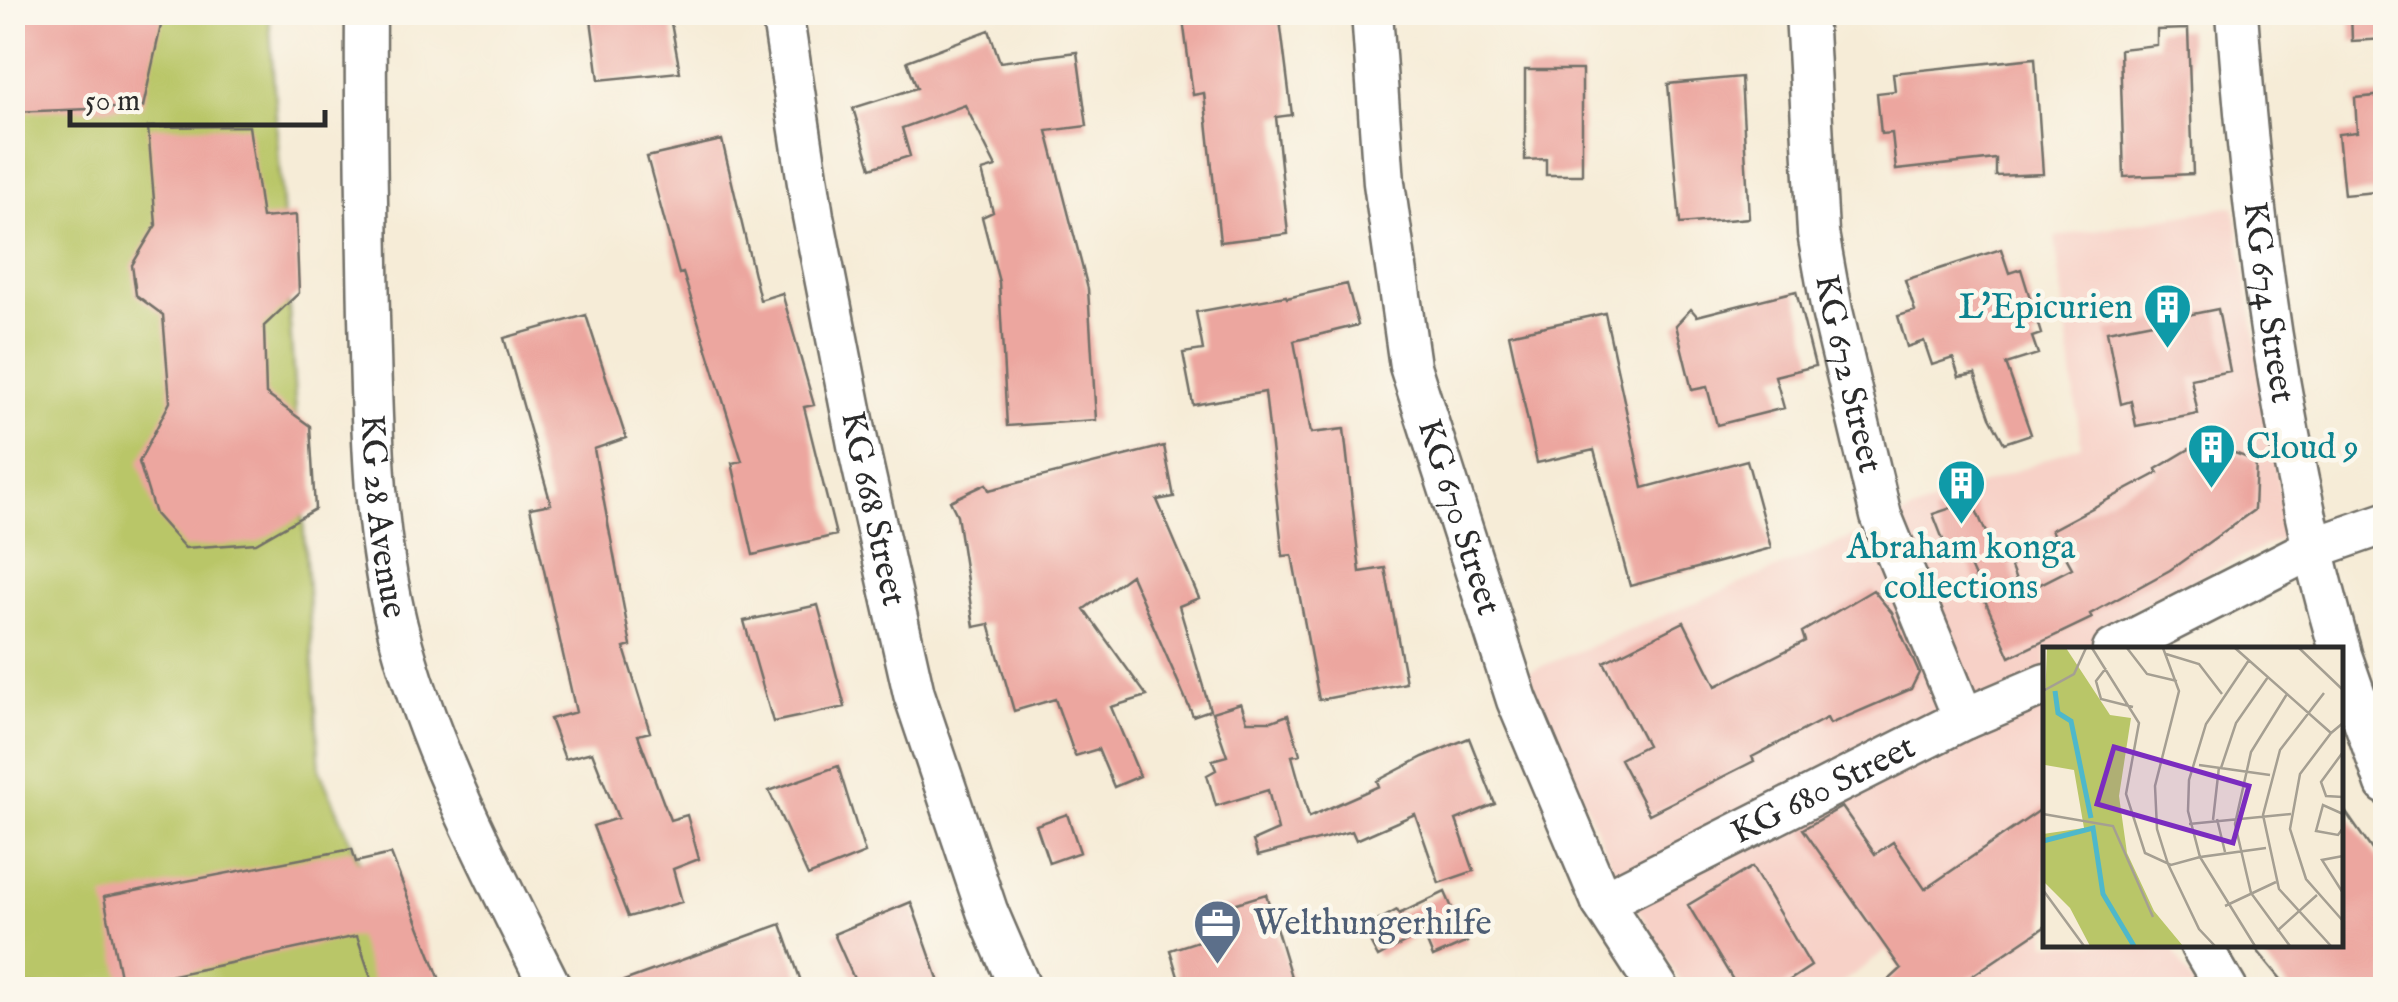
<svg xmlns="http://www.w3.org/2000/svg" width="2398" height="1002" viewBox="0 0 2398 1002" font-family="'IM FELL English',serif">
	<rect width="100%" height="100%" fill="#fbf7ec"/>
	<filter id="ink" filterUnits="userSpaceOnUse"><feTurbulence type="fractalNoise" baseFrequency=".01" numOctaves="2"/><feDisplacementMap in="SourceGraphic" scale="20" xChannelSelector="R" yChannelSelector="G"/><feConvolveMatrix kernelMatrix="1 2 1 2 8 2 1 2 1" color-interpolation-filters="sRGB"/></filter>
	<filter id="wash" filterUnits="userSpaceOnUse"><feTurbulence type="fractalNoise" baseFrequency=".0048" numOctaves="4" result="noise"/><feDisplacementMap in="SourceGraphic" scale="40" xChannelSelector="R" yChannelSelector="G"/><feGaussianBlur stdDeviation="2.25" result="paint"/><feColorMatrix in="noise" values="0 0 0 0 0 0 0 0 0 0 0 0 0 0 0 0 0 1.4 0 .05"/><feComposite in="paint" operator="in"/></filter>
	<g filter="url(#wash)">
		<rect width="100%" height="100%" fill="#f6ecd7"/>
		<path fill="#f7d1c7" d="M2234,206L2287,536L2112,619L2130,649L2046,650V944L2170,945L2196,989H1938L1889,949L1833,989H1685L1612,865L1528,672L1915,511L2081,445L2055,237Z"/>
		<path fill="#b9c668" stroke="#72784a" stroke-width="2.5" d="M12,13H269L320,771L416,989H13Z"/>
		<g id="blocks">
			<path fill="#eca69f" d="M12,12H164L143,107L12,112Z
				M590,12H669L680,72L599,80Z
				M1182,12H1279L1292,115L1276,117L1288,234L1220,242L1204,93L1193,95Z
				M2351,12H2386V39L2352,41Z
				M2188,29L2193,174L2124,177L2120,49L2157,45V30Z
				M989,30L1000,62L1077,52L1087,126L1047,131L1088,289L1096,420L1007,426L999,282L982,217L993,212L982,171L996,167L965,105L902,128L910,156L871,168L853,108L917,88L907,61Z
				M2035,58L2043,174L1996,176V159L1896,170L1892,133L1881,134L1877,93L1895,91L1893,73Z
				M1525,70H1582V175H1546V159L1525,160Z
				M1741,77L1749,218L1680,224L1668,84Z
				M2386,95V191L2344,195L2338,134L2357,132L2355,98Z
				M249,126L262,218L296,215L299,293L264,326L266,394L310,426L315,509L256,543L185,548L155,514L139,462L170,402L163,315L136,295L132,265L156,225L148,127Z
				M722,140L760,300L782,293L814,405L804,407L836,535L753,555L732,463L742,461L683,273L679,274L647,157Z
				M2001,249L2009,273L2021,269L2041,334L2032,337L2038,354L2006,364L2031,434L2004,443L1990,417L1975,374L1959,377L1953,358L1932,365L1924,341L1907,347L1898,316L1915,311L1905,280Z
				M1347,284L1358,325L1294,341L1311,433L1344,429L1360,572L1385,568L1406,683L1319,700L1292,555L1283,556L1265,392L1193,405L1183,353L1203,350L1196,312L1286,296L1287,298Z
				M1796,291L1815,366L1775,376L1784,408L1717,425L1707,387L1692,390L1676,325L1691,309L1697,316Z
				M2218,309L2230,371L2191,379L2198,414L2136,426L2131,401L2121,404L2107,331Z
				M1605,313L1643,488L1747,460L1771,548L1630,586L1594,450L1537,463L1509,334Z
				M586,315L626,438L594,449L631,646L624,648L650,732L638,735L670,820L687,815L699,859L673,869L682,902L628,917L593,826L618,818L592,752L565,759L550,719L576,712L530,508L551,504L504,338Z
				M2203,441L2256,461L2254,510L2170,570L2090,614L2092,618L2010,657L1965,555L1952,563L1933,514L1972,501L1995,553L2004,549L2021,594L2072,568L2051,530L2158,473L2156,469Z
				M1164,446L1174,497L1157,500L1199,598L1179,606L1210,710L1193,716L1131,575L1084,609L1147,696L1111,707L1140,776L1114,787L1098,749L1075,756L1055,699L1014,711L989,624L974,627L957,515L950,501L986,484L989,490Z
				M1873,590L1892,613L1919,673L1911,689L1830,724L1827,718L1752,757L1754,761L1649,814L1620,759L1647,745L1604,662L1684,622L1716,686L1805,641L1802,632Z
				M818,605L845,707L773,722L744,621Z
				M1241,703L1247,721H1272L1288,715L1300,754L1292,756L1309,817L1379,786L1377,781L1423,757L1469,738L1495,804L1456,820L1474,871L1439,883L1415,814L1356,840L1352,831L1258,856L1253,841L1278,830L1268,790L1216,806L1207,775L1216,770L1212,760L1227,756L1212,712Z
				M838,766L865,853L808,876L769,791Z
				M2340,804L2386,870V990H2290L2252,944H2340Z
				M2046,806V926L1951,990H1878L1901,969L1803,829L1842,807L1875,854L1893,842L1925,889Z
				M1067,814L1080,852L1049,863L1036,825Z
				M352,849L356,862L391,854L444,990H375L357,936L122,986L104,897Z
				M1752,867L1811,966L1775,990H1739L1688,905Z
				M1445,892L1467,942L1433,957L1423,933L1378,957L1363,929L1397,910L1399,914Z
				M1266,894L1295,990H1182L1170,950L1214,936L1207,912Z
				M911,902L942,990H859L834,934Z
				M781,924L804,990H610V986Z"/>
		</g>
	</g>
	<g filter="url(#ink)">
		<use href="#blocks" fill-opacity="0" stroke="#726f67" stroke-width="2.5"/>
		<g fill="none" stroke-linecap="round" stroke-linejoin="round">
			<defs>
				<g id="street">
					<path id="s1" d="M366,12C365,114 367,215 369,317C372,421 372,524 397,626C428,750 495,876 552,990"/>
					<path id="s2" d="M782,12L813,216L858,445L914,694L987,911L1021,990"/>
					<path id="s3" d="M1372,12L1384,183L1410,366L1517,700L1602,902L1659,990"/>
					<path id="s4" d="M1806,12L1818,233L1832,311L1881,516L1964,719"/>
					<path id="s5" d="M2237,12C2252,227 2280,443 2340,650"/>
					<path d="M2113,650L2311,549L2386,523"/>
					<path d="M2340,652L2386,784"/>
					<path id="s6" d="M1602,902L1964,719L2046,684"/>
					<path d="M2200,944L2227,990"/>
				</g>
			</defs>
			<use href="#street" stroke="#726f67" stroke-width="45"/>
			<use href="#street" stroke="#fff" stroke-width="40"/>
		</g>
	</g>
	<defs>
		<symbol id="building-pin" viewBox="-11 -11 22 30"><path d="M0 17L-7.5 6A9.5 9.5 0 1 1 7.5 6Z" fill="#0f9aa8" stroke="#fbf7ec"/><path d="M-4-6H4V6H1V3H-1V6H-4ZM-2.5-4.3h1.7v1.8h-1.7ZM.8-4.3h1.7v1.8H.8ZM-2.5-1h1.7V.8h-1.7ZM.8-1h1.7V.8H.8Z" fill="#fff"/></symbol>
		<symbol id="office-pin" viewBox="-11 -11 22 30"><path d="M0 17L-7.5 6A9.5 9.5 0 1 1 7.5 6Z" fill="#5c6f8a" stroke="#fbf7ec"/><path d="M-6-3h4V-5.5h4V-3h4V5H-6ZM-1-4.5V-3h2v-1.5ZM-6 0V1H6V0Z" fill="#fff"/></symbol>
	</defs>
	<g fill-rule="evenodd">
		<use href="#building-pin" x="2140" y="280" width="55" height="75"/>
		<use href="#building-pin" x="2184" y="420" width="55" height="75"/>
		<use href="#building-pin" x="1934" y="456" width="55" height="75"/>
		<use href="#office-pin" x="1190" y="896" width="55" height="75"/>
	</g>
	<g text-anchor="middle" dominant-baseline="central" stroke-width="9" stroke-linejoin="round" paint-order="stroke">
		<g font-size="35" fill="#2b2b2b" stroke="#fbf7ec">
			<text stroke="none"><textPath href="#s5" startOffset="292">KG 674 Street</textPath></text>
			<text stroke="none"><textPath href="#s4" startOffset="365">KG 672 Street</textPath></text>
			<text stroke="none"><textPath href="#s2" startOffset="505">KG 668 Street</textPath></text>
			<text stroke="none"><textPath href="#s1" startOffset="505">KG 28 Avenue</textPath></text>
			<text stroke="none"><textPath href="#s3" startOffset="515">KG 670 Street</textPath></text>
			<text stroke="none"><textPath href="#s6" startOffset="248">KG 680 Street</textPath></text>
		</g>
		<g font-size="35" fill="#0d838f" stroke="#fbf7ec" text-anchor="end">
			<text x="2133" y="308">L'Epicurien</text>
			<text x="2246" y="448" text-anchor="start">Cloud 9</text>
			<text x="1961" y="548" text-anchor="middle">Abraham konga<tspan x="1961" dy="40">collections</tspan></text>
		</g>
		<g font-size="35" fill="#4e5e75" stroke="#fbf7ec" text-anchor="start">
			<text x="1253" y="924">Welthungerhilfe</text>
		</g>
	</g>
	<g transform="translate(2043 647)">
		<rect width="300" height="300" fill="#f6ecd7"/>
		<path d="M4,1H23L67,68L88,71L76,149L84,206L111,264L140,299H47L27,261L0,234V187L41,181L31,123L2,118L0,107Z" fill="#b9c668"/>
		<path fill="none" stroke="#4eb8cb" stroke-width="5" d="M12,44L15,66L28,74L48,171M0,194L50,181L60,247L91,299"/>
		<path fill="none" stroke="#a59f92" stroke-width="2.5" d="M49,1L96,76L83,147L102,206L128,218L157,210L212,299M84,1L104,27L134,34M120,1L136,44L112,139L114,182L125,217M192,1L288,86L300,76M256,1L300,43M123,7L156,17L179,47M206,13L163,77L146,133L145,164L157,210L223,201M63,21L53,34L58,52L90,60M0,44L31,27L43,1M281,46L237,103L220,168L236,242L288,299M244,47L208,105L192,177L208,246L247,299M288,86L257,127L247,182L263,232L300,274M300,105L278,135L283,149L300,150M156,118L227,128M178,121L193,76L225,30M0,167L70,179L110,270M300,167L280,158L273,184L295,188L300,181M174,172L182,205M170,173L176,120M146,177L248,167M300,209L279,213L300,246M125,217L156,282L172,299M0,243L41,299M182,259L233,235M234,284L274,248"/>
		<path fill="#7b2cbf" fill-opacity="0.15" stroke="#7b2cbf" stroke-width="5" d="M71,100L206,139L190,196L54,157Z"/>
		<rect width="300" height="300" fill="none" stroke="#2b2b2b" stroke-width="5"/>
	</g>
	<rect width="2398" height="1002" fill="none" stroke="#fbf7ec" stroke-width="50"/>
	<path d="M70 110v15h255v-15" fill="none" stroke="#2b2b2b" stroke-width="5"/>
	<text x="85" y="110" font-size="30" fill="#2b2b2b" stroke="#fbf7ec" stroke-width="8" paint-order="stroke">50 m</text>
</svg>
